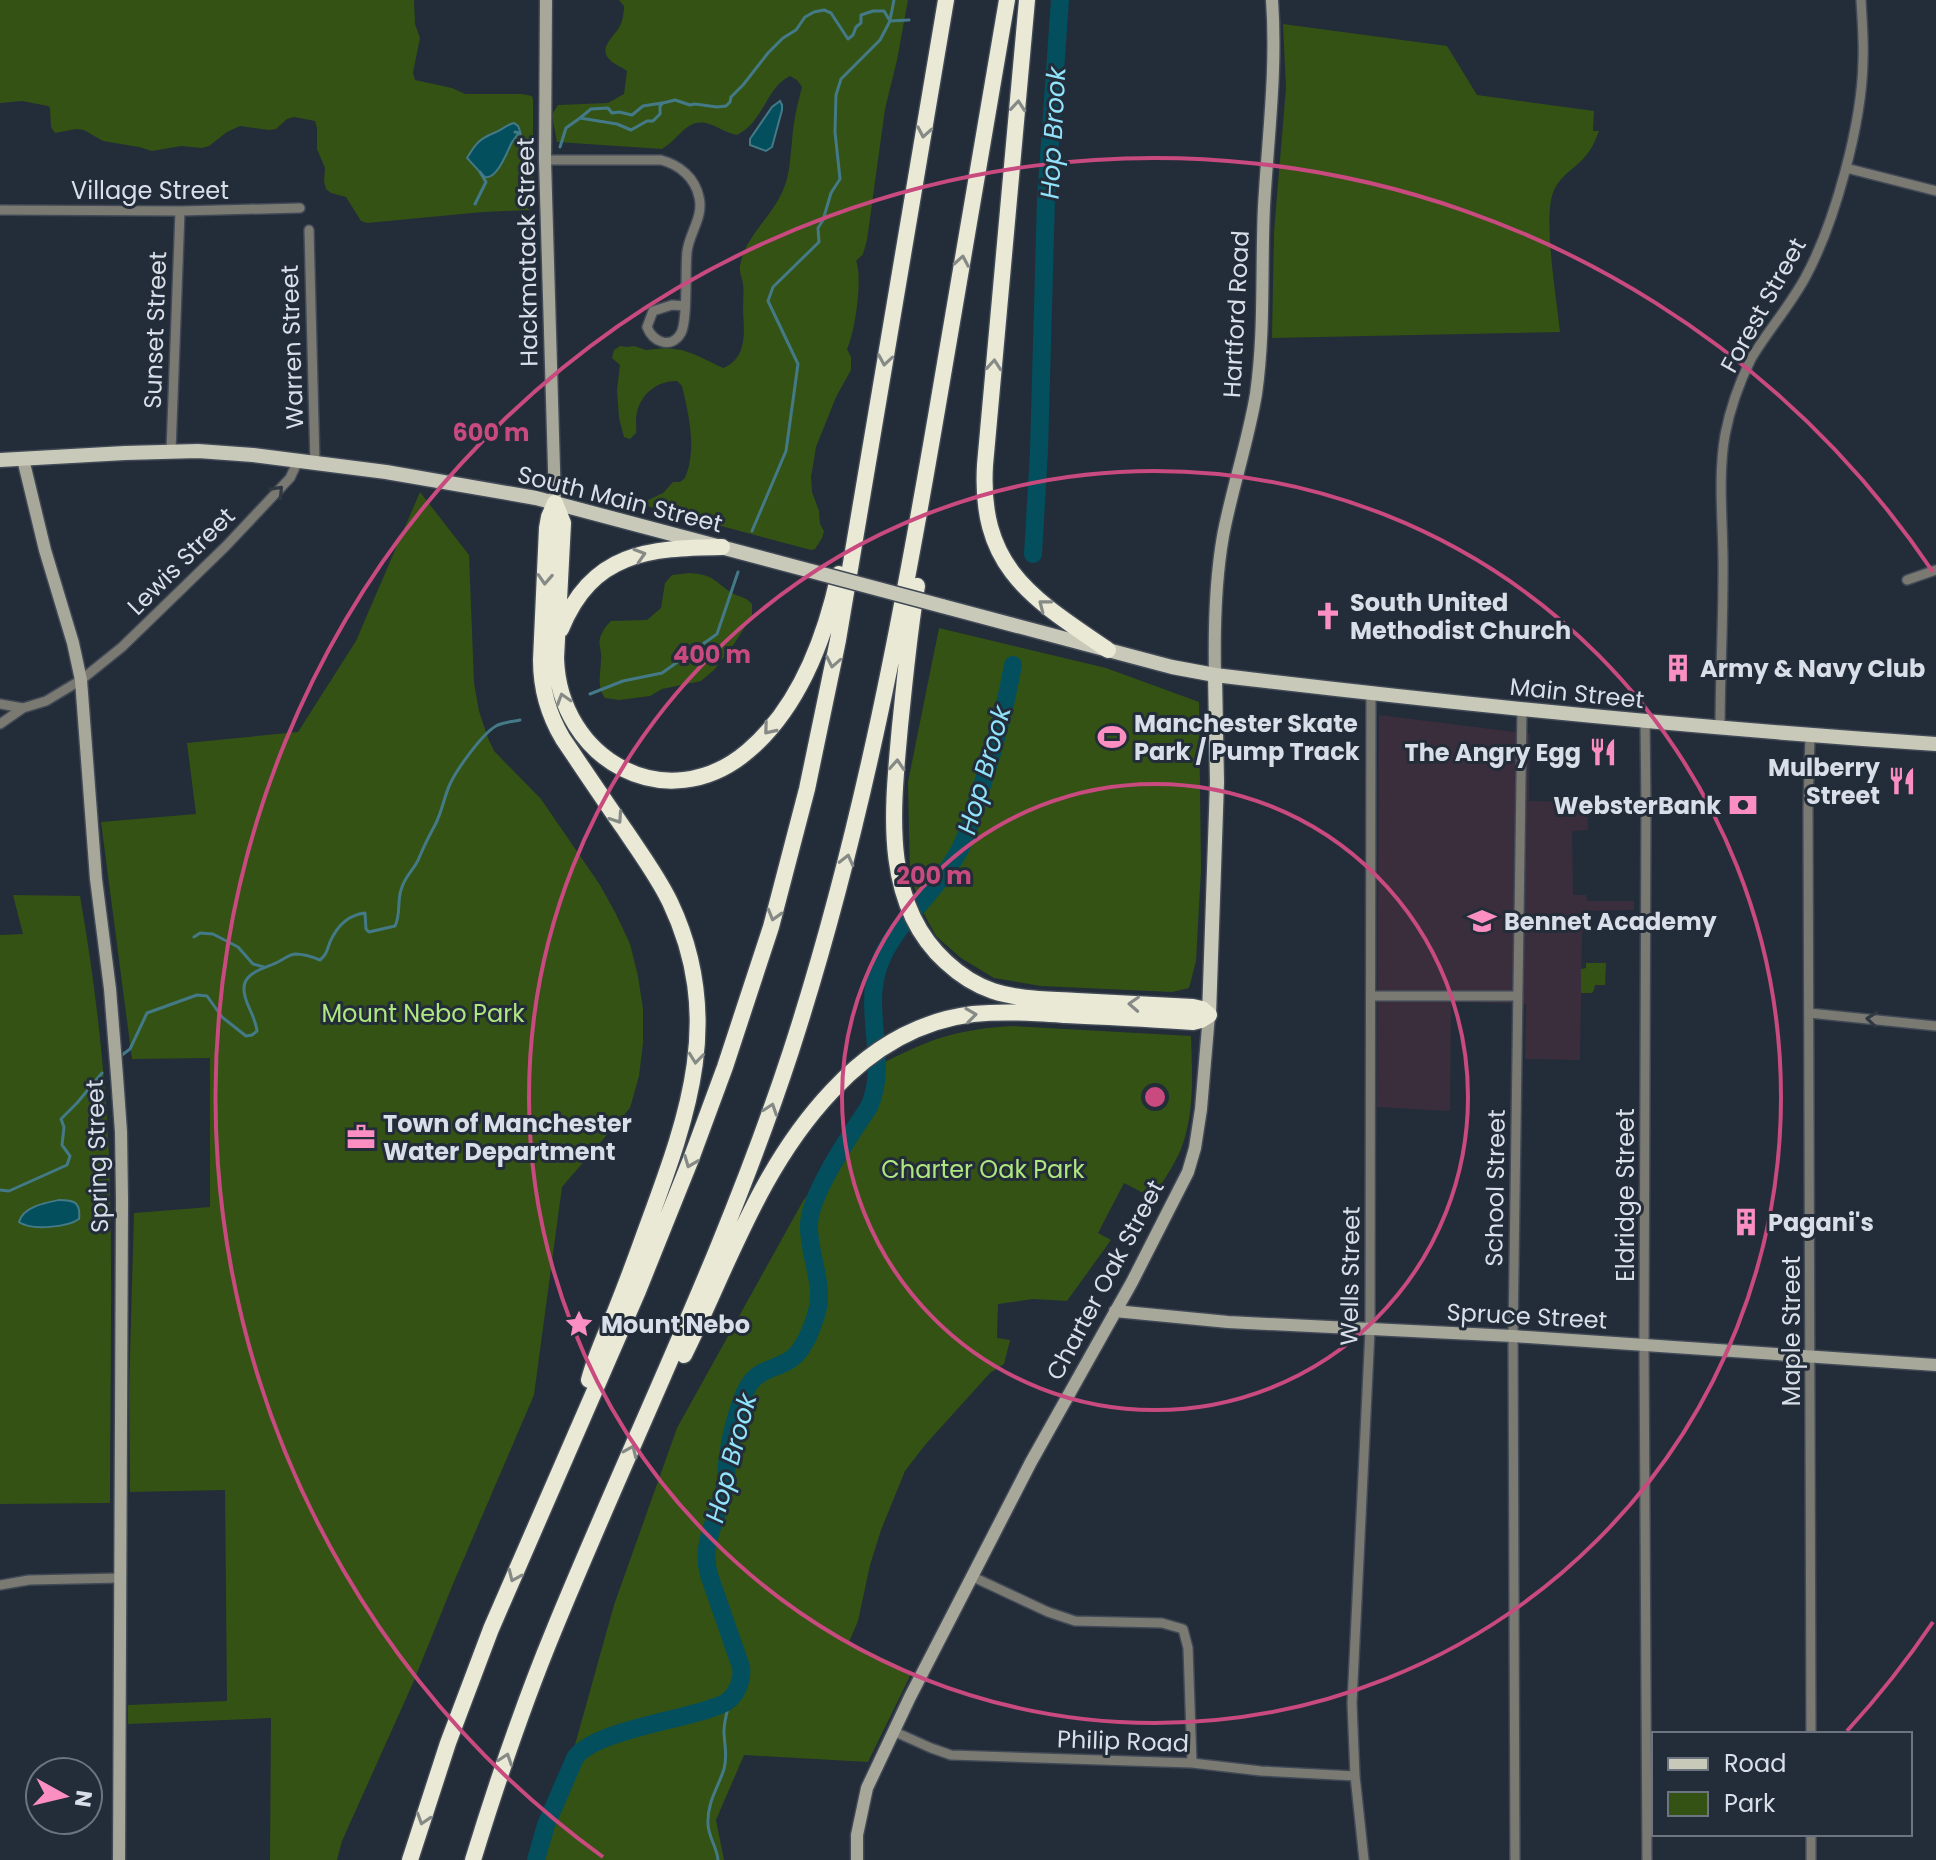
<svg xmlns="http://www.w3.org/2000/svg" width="1936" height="1860" viewBox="0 0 1936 1860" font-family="Poppins,sans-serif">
	<rect width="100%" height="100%" fill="#232c39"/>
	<path fill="#3b2e3c" d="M1379,715L1530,734L1529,801L1587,802L1588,830L1572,831L1573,895H1586L1587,901H1634V910L1586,911V931L1582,932L1580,1060L1525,1059L1526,1004L1451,1002L1450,1111L1377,1107Z"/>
	<path fill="#345214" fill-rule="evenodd" d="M0,0H414L415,24L420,38L413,73L415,80L452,88L465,94H522L532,96L533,100V207L530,210L483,212L367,223L361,221L346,197L331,193L326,189L324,182L325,168L317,149V128L315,121L294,117L287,119L276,129L269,130L240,126L227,132L209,146L202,148L181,146L152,151L139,147L103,141L84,130L76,129L55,133L51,127L50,108L48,106L22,101L0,103ZM507,125L520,131L512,141L509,152L480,174L476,166L489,134L498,131Z
		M619,0H908L897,60L885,109L867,240L863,254L856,261C863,276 855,333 847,349L851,357V370L836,397L816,447L811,477L812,492L819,511L820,524L824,531L822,538L815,549L811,550L643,505L644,502L663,493L673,482H680L685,478C697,450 689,415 682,386L677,381C657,381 642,393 637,412C635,419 637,426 636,433L630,439L624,437L619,418L617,390L620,365L612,358L614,350L620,346L627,347L634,346L646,350L666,348L682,350L696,355L723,368C748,358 744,331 743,309C743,301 744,292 743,284C742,277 739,273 740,266C745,235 775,215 785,185C790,172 790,157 792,142C793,123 797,106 802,87L797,80L790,76C766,87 764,122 737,135C726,133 717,126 706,123C686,119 678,140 662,149L557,142L552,116L553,113L558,105L608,103L624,94L627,71C622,67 615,65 610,60C597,48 615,36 620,26C623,20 624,12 624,6Z
		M1283,24L1447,46L1477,95L1594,111L1593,131H1599C1596,138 1593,147 1588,153C1578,167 1561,174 1554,190C1542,216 1557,300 1560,332L1272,338L1274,232L1286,88Z
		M420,492L469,555L474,683L479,711L488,738L494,751L541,799L600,885L616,914L630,944L638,976L643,1009V1043L639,1076L630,1108L562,1187L534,1395L453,1584L413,1683L342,1841L337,1860H270L271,1718L128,1724V1705L227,1701L225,1490L130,1492L129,1391L134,1213L210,1207V1058L132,1059L101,822L196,814L187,743L298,732L356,641Z
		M690,573C716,575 715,583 734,594C742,598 746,597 752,604V616L734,644L714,670L701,681L662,689L650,696L619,700L605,698C596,685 601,674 601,659C602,651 598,645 600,638C602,631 606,626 611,621L647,620L661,608L665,583L672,575Z
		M939,628L1106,668L1199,702L1201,870L1196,961L1189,988L1172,992L1041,986L994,978L961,958L936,936L924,914L910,875L908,782Z
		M13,895L80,896C95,982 105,1068 109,1156C113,1271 110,1388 110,1503L0,1504V935L23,934Z
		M1586,963H1606L1605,985H1595L1594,990L1592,993H1581V969L1586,968Z
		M1013,1026L1191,1036C1192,1072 1195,1114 1181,1149C1174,1166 1162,1182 1153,1198L1124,1183L1098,1233L1111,1240L1067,1301L1033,1299L998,1304L997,1338L1010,1340L1004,1364L990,1373L925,1445L905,1471L881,1530L870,1565L858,1621L849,1642L912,1672L868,1762L744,1755L716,1820L724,1860H539L565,1773L573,1752L614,1605L677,1428L803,1201L832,1163L864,1112L876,1067C926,1040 956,1029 1013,1026Z"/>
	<path fill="#044f5e" stroke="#447a87" stroke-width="2" d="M780,101L782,105V110L772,147L766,151L750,145V139L772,107Z
		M514,123L518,126L520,131C520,131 513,141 512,142C508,150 497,180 485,177C483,176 470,161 467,158C476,143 479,139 496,132C503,129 506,125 514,123Z
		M59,1200C74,1200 81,1202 79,1219C68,1227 31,1231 19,1222C23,1207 44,1203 59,1200Z"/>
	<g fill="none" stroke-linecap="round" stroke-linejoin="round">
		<path stroke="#447a87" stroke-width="3" d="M890,20L894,0
			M580,118L591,109L608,108L612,113L619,112L632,115L643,106L662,103
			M515,132L520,133L519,146L528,157
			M560,147L566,128L580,118L617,124L631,130L647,121H653L660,114V106L663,103L675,100L690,105L695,104L717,107L726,106L730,102L731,97L743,85L768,53L783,38L796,30L805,17L814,12L824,10L831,13L848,39L853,35L856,27L861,23V15L873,11H884L890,21
			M475,204L486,182L480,172
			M752,531L786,451L798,364L768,301L773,287L819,242L818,228L823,220L831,193L840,179L835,132L836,95L841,79L880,40L890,21L909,20
			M590,694L623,681L662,673L717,634L738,572
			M194,937L200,933L213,934L238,947L253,964L264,967
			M122,1055L130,1049L147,1013L197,995L207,996L222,1017L246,1036L252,1035L257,1031C255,1014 243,1002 244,988C244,972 266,968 278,962C284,959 288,955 295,954C303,954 313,957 320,960C327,954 327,950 330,942C337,926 347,915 365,913L366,929L369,932L395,926C401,914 397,902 401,890C405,875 415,869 419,858C424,846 429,836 435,825C442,812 444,797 450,784C457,769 482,734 496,726C503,722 512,722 520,720
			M0,1190L9,1191L67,1165L70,1156L62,1145L64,1127L61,1119L77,1103L102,1073
			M718,1860C717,1847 708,1836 708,1824C707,1802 718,1788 724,1769C728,1755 724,1744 724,1731C724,1721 728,1709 730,1699"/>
		<path stroke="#044f5e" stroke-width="18" d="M1033,554L1039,451L1046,199L1060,0
			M536,1860L546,1825L575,1758C592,1732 680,1720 712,1708C718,1706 725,1704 729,1700C738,1692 743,1678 741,1667L709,1575C700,1543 718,1518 725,1487C727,1477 726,1467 728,1457C730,1438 740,1396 751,1382C760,1370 776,1368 788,1361C803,1353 811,1331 816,1315C826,1285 808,1256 809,1225C809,1195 851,1134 869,1107C889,1063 863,1013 878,968C892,925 933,896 955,858C967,839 972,817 979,795C993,752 1005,710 1013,665"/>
		<defs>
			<path id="street" d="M545,160H661C680,165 695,178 699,197C704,217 689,233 687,252C685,270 688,320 681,333C671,350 653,342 647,327L653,311L672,305L685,306
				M1846,168L1936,191
				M0,210L180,211L300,208
				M309,230L315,463
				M171,451L180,211
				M1907,580L1936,570
				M0,704L23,708
				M1645,721L1646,805L1644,1345L1647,1860
				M0,724L23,708L46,701L81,680L122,647L226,546L290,478L298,461
				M1720,729C1720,678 1723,627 1723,576C1724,529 1717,481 1725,435C1730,409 1739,383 1751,359C1767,332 1789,307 1805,278C1835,223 1862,123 1863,61C1864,41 1862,20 1861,0
				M1810,736L1808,807L1811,1734
				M1371,996H1518
				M1809,1013L1936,1026
				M971,1576L1048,1612L1075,1621L1162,1623L1183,1629L1188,1648L1192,1763
				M0,1585L29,1580L120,1578
				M893,1731L931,1748L951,1755L1192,1763L1261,1771L1355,1776
				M1811,1834V1860
				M1364,1860L1355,1776L1352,1703L1370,1330L1371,692
				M1515,1860L1513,1336L1522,710"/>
			<path id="secondary" d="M546,0L545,160L555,503
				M23,459L45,550L73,643L81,680L96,879L110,989L117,1076L121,1132L122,1200L119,1860
				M1215,675C1214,628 1215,582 1223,536C1232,488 1248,442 1256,394C1265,331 1261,269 1264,206C1268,137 1277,69 1272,0
				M1115,1311L1228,1322L1513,1336L1936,1365
				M857,1860V1835L867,1788L910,1697L1031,1462L1132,1282L1188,1172L1195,1148L1201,1109L1209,1015"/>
			<path id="primary" d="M0,460L125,453L198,451L253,455L386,472L536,498L811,571
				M942,606L1172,667L1215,675C1455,704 1695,728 1936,744
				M1209,1015L1217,782L1215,675"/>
			<path id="highway" d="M1027,0L985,465C979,568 1032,598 1108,650
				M555,503L549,517L547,528L541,660C541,689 548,714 563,739C584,770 604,800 625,830C641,854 658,877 670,902C727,1022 685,1123 643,1238C634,1263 625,1287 615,1312C605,1335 595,1357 589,1380
				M555,503L563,523L556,658C559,760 667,820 748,751C800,707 825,638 839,574
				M561,629C592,552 649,548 722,547
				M684,1355C729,1264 760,1167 832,1091C870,1050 917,1021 973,1014C1004,1011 1034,1013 1065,1015C1107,1017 1150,1019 1193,1022L1201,1020L1209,1015L1202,1009L1193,1007C1155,1005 1116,1003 1077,1001C1049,999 1020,1000 993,991C975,985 960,975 946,962C880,902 893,806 900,726C905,679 909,633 917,586
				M410,1860L448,1743L491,1629L638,1291L691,1159L725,1067L771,927L807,789L838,640L946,0
				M473,1860C497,1782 523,1705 554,1630C633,1437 726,1250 791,1051C863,829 904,606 943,375C964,250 986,125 1007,0"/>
		</defs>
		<use href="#street" stroke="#404955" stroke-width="12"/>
		<use href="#secondary" stroke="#404955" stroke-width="15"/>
		<use href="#primary" stroke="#404955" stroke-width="17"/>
		<use href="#highway" stroke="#404955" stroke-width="19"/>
		<use href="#street" stroke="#7a7a72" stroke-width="9"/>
		<use href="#secondary" stroke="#a7a79a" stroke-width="12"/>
		<use href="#primary" stroke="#c9c9b9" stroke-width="14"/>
		<use href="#highway" stroke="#e9e9d5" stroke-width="16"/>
		<defs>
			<path id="primary-bridge" d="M811,571L942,606"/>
		</defs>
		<use href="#primary-bridge" stroke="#404955" stroke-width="17" stroke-linecap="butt"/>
		<use href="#primary-bridge" stroke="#c9c9b9" stroke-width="14"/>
	</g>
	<defs><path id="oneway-chevron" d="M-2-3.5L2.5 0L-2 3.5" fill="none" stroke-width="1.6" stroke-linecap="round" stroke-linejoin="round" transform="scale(2)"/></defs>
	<g stroke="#868a87">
		<use href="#oneway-chevron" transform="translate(1018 106) rotate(-85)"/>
		<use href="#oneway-chevron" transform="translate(924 132) rotate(100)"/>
		<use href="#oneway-chevron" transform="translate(962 261) rotate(-80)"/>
		<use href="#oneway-chevron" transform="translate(885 360) rotate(99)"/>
		<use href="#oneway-chevron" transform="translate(994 365) rotate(-85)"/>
		<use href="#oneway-chevron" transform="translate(640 555) rotate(-17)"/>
		<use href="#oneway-chevron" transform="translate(545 579) rotate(93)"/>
		<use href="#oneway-chevron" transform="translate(1044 605) rotate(-142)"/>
		<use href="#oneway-chevron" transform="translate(833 662) rotate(101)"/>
		<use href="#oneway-chevron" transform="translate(563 699) rotate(-107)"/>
		<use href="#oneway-chevron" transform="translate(769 729) rotate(130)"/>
		<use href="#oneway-chevron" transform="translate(897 765) rotate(-86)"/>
		<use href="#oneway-chevron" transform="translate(617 818) rotate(56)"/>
		<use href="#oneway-chevron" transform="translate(847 860) rotate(-76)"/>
		<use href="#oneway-chevron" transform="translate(774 915) rotate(106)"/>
		<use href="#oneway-chevron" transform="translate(1134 1004) rotate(-177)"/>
		<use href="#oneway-chevron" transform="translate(971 1015) rotate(-8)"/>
		<use href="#oneway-chevron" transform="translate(696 1058) rotate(96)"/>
		<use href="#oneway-chevron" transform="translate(771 1109) rotate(-71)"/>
		<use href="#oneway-chevron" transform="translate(690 1162) rotate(111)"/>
		<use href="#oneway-chevron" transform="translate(631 1451) rotate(-66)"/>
		<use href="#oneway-chevron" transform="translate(514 1576) rotate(114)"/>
		<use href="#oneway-chevron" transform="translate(506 1759) rotate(-71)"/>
		<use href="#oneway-chevron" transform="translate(423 1819) rotate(108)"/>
	</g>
	<g stroke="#303842">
		<use href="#oneway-chevron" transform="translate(278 491) rotate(-47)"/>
		<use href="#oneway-chevron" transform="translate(1872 1019) rotate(-174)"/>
	</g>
	<g fill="none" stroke="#c84a7e" stroke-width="4">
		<circle cx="1155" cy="1097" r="313"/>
		<circle cx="1155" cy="1097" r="626"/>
		<path d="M1933 1622A939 939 0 0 1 1847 1731M603 1857A939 939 0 1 1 1933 572"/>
	</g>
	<defs>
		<symbol id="church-bare" viewBox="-9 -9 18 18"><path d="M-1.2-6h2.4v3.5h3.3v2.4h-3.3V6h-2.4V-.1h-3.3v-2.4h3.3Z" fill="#fc8fc1" stroke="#232c39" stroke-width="2.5" paint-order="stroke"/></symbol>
		<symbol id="building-bare" viewBox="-9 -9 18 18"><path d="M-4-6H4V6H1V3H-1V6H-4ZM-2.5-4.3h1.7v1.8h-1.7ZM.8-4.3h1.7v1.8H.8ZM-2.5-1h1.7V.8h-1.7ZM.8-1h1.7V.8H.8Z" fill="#fc8fc1" stroke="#232c39" stroke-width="2.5" paint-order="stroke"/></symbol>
		<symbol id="stadium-bare" viewBox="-9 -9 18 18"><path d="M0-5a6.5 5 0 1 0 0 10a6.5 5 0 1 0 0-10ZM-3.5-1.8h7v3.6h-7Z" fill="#fc8fc1" stroke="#232c39" stroke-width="2.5" paint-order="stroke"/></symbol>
		<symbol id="restaurant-bare" viewBox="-9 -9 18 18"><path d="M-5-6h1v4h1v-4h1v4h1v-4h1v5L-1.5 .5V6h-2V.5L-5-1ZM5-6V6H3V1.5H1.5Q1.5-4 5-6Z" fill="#fc8fc1" stroke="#232c39" stroke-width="2.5" paint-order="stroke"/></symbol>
		<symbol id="bank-bare" viewBox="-9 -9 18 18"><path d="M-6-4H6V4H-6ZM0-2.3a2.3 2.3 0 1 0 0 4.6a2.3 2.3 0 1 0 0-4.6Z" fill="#fc8fc1" stroke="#232c39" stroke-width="2.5" paint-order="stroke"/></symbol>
		<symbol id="school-bare" viewBox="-9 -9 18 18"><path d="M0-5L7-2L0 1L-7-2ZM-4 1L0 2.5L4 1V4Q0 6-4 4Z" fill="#fc8fc1" stroke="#232c39" stroke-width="2.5" paint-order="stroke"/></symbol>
		<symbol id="office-bare" viewBox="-9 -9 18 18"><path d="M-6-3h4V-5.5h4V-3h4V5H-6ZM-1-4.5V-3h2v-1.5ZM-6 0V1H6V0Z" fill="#fc8fc1" stroke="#232c39" stroke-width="2.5" paint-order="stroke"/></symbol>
		<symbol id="sight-bare" viewBox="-9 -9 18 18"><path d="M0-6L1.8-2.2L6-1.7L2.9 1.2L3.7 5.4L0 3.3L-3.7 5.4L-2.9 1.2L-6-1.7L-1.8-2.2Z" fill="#fc8fc1" stroke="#232c39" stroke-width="2.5" paint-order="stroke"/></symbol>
	</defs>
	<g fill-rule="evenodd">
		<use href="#church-bare" x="1308" y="596" width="40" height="40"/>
		<use href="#building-bare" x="1658" y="648" width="40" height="40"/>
		<use href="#stadium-bare" x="1092" y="717" width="40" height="40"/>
		<use href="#restaurant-bare" x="1583" y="732" width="40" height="40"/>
		<use href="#restaurant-bare" x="1882" y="761" width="40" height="40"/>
		<use href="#bank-bare" x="1723" y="785" width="40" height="40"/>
		<use href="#school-bare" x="1462" y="901" width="40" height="40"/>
		<use href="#office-bare" x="341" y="1117" width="40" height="40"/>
		<use href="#building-bare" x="1726" y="1202" width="40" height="40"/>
		<use href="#sight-bare" x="559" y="1304" width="40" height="40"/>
	</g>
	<g text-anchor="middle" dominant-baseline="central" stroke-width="6" stroke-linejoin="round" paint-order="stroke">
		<g font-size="24" fill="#d9dfe8" stroke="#232c39">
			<text x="150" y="190">Village Street</text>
			<text transform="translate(527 252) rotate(-91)">Hackmatack Street</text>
			<text transform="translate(1763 305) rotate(-61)">Forest Street</text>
			<text transform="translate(1236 314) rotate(-87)">Hartford Road</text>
			<text transform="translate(155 330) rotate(-88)">Sunset Street</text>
			<text transform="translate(292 347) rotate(-92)">Warren Street</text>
			<text transform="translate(620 499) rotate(14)">South Main Street</text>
			<text transform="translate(181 561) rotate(-45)">Lewis Street</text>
			<text transform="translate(1577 693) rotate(6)">Main Street</text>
			<text transform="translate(97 1156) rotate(-92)">Spring Street</text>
			<text transform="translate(1495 1188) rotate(-89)">School Street</text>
			<text transform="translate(1625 1195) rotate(-90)">Eldridge Street</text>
			<text transform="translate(1350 1276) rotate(-89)">Wells Street</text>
			<text transform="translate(1105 1280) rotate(-62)">Charter Oak Street</text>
			<text transform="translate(1527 1316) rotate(3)">Spruce Street</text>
			<text transform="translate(1791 1331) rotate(-90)">Maple Street</text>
			<text transform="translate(1123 1741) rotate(2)">Philip Road</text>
		</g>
		<g font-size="24" font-weight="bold" fill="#d9dfe8" stroke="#232c39" text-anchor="start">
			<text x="1350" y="602">South United<tspan x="1350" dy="28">Methodist Church</tspan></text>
			<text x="1700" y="668">Army &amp; Navy Club</text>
			<text x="1134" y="723">Manchester Skate<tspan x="1134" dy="28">Park / Pump Track</tspan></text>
			<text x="1581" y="752" text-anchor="end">The Angry Egg</text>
			<text x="1880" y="767" text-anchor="end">Mulberry<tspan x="1880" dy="28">Street</tspan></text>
			<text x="1721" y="805" text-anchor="end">WebsterBank</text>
			<text x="1504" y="921">Bennet Academy</text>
			<text x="383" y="1123">Town of Manchester<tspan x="383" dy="28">Water Department</tspan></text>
			<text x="1768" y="1222">Pagani's</text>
			<text x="601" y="1324">Mount Nebo</text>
		</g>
		<g font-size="24" fill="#afe67f" stroke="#232c39">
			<text x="423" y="1013">Mount Nebo Park</text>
			<text x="983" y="1169">Charter Oak Park</text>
		</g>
		<g font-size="26" font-style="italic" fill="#90e3fa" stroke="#232c39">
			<text transform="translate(1053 133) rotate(-87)">Hop Brook</text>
			<text transform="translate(984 770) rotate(-74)">Hop Brook</text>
			<text transform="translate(731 1458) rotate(-75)">Hop Brook</text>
		</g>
	</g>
	<circle cx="1155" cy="1097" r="12" fill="#c84a7e" stroke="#232c39" stroke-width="4"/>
	<g font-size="24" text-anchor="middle" font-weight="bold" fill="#c84a7e" stroke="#232c39" stroke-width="6" stroke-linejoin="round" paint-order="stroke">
		<text x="491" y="441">600 m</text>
		<text x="712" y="663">400 m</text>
		<text x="934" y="884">200 m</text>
	</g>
	<rect x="1652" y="1732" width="260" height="104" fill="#232c39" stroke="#6c747f" stroke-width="2"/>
	<rect x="1668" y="1758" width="40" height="12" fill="#c9c9b9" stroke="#6c747f" stroke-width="2"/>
	<text x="1724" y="1772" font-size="24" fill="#d9dfe8">Road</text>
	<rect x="1668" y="1792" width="40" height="24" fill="#345214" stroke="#6c747f" stroke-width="2"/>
	<text x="1724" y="1812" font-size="24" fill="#d9dfe8">Park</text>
	<g transform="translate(64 1796) rotate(98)"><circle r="38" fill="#232c39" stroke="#6c747f" stroke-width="2"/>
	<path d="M0-6L14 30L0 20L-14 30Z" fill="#fc8fc1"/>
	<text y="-12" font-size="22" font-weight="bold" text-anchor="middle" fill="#d9dfe8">N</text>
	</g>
</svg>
